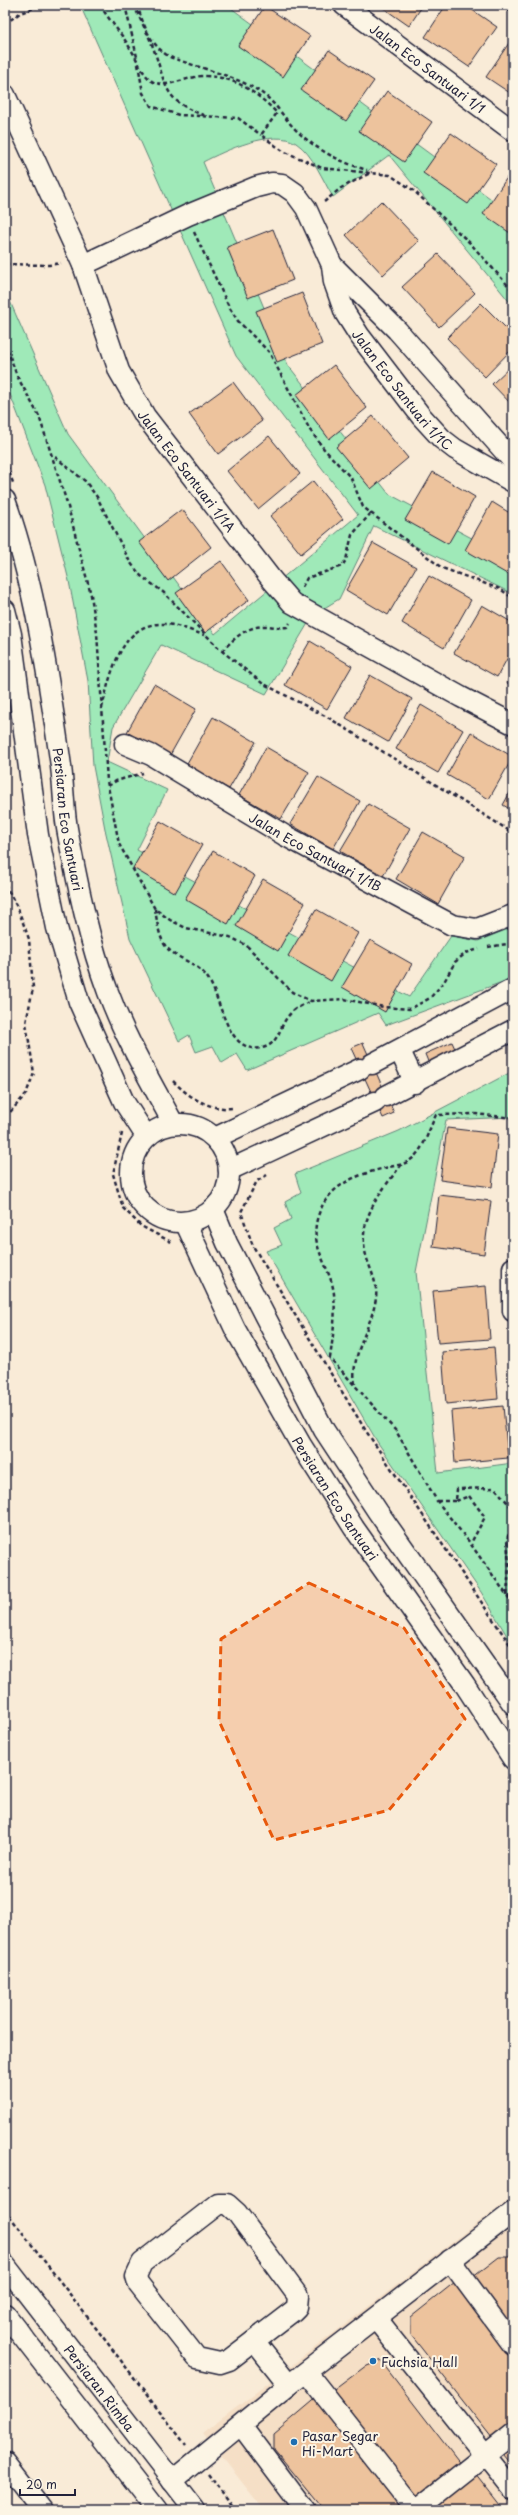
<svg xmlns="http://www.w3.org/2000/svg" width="518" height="2515" viewBox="0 0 518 2515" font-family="'Playpen Sans',sans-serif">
	<rect width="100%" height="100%" fill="#f9ebd7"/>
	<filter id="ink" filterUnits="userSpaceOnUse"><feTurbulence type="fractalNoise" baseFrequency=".025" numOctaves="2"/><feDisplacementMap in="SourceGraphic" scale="8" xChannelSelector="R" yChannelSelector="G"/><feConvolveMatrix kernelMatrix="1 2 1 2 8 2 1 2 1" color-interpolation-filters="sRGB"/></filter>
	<g filter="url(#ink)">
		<path fill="#f5dfc6" d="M513,2196V2510H264L203,2433Z"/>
		<path fill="#9fe9b8" stroke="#60867a" d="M80,5H227L513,215V306L389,155L333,197C323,181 313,154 296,143C273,128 224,151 203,162L288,365L389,494L513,560V594L374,526L339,599L313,615L266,694L161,645L113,727L107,762L167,790L137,850L409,997L451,936L478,941L513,927V978L386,1025L378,1013L247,1070L237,1054L222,1063L213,1046L196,1052L189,1035L179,1041L130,938L105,829L93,766L88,681L69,581L45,485L5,381V290L68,434L215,634L358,515L236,356Z
			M513,1071V1117L446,1120L416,1272L438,1473L513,1463V1646L481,1592L378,1443L266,1251L282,1245L274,1228L291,1219L285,1202L301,1193L295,1174L399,1131Z"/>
		<path fill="#edc39d" stroke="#22223b" d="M379,5H423L409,26Z
			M446,5H465L497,27L469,67L425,37Z
			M265,6L310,36L283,77L238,46Z
			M513,37V95L486,77Z
			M329,50L374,81L346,121L301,90Z
			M387,91L432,122L404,162L359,131Z
			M451,133L496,164L468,204L423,173Z
			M510,173L513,175V235L483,214Z
			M381,201L419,241L383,275L346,235Z
			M273,229L293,280L248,298L227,247Z
			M438,254L475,293L439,327L402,287Z
			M302,293L322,344L277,362L256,311Z
			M481,303L513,335V348L485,377L447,338Z
			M513,364V406L492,384Z
			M334,365L367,408L329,439L296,395Z
			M233,382L262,421L218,454L189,414Z
			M373,416L408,458L371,489L336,447Z
			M269,436L300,474L258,509L227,471Z
			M433,472L475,497L448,544L405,520Z
			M313,481L343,519L301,554L270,516Z
			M492,502L513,515V564L507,574L465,550Z
			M182,509L211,547L168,581L139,542Z
			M373,543L416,567L388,615L346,590Z
			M221,561L249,600L205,633L176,593Z
			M429,576L471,600L444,648L402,623Z
			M482,605L513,623V648L497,677L454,653Z
			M310,641L352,666L327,709L285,685Z
			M513,672V686L507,683Z
			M370,675L412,699L388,742L346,718Z
			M154,684L196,709L169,757L127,732Z
			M421,705L463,730L438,773L396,749Z
			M213,717L256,742L229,789L186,765Z
			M471,732L513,757L489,799L447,775Z
			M266,747L309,772L281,819L239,795Z
			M318,777L360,801L333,849L290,824Z
			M513,787V811L503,805Z
			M368,804L410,828L383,876L340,851Z
			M160,821L202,845L175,893L133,868Z
			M423,832L465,856L438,904L396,879Z
			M213,851L255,876L228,924L185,899Z
			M263,879L305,903L278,951L236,926Z
			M316,909L358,933L331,981L288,956Z
			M370,940L412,964L385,1012L342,987Z
			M452,1042L456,1051L429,1064L425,1054Z
			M363,1043L394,1113L383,1118L351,1048Z
			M447,1128L498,1134L492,1187L440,1180Z
			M439,1195L491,1201L484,1254L433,1247Z
			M486,1286L490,1339L438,1343L433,1291Z
			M494,1347L498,1399L446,1404L442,1352Z
			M503,1406L508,1458L455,1463L451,1411Z
			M499,2257H513V2339L468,2281Z
			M455,2282L513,2356V2429L496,2443L411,2335V2317Z
			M380,2360L461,2465L418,2498L334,2390L367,2365Z
			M319,2396L408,2510H324L274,2449V2434Z
			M513,2446V2466L503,2454Z
			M475,2473L504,2510H429Z"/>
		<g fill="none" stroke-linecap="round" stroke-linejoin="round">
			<defs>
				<g id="minor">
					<path id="s1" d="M344,5L513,131"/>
					<path id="s2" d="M5,95L83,265L119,371L145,416L272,580L292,603L461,697L513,724"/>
					<path d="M83,265L188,215L256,187L272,183L282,184L295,193L306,208L332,265L397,330L513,461"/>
					<path id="s3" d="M332,265L334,282L345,313L359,335L421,416L442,439L455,449L513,482"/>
					<path id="s4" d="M5,500C34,581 48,674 60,759C64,784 63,809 68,834C78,887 89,941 108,992C125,1038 150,1080 173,1123"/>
					<path d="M5,610L11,634L38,835L57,928L79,1002L124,1102L146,1136"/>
					<path id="s5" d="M125,744L151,755L284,835L452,925L477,929L513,915"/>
					<path d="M400,1051L415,1083"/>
					<path d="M372,1064L513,989"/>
					<path d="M386,1096L513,1030"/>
					<circle cx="180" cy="1173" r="49"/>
					<path d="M215,1138L360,1069"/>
					<path d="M229,1170L375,1102"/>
					<path d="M213,1209L227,1243L324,1430L378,1512L513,1704"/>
					<path id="s6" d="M185,1222L235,1329L301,1445L354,1528L465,1685L513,1759"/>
					<path d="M513,1268V1311"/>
					<path d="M218,2204H227L237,2213L298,2296L297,2307L293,2311L229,2360L220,2363L197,2358L138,2283L136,2276L142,2263Z"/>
					<path d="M450,2260L513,2345"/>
					<path id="s7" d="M5,2265L195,2510"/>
					<path d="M5,2314L157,2510"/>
					<path d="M376,2319L513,2490"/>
					<path d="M254,2341L289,2385"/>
					<path d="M307,2373L415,2510"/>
					<path d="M241,2425L305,2510"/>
					<path d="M5,2462L42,2510"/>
					<path d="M172,2481L289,2385L513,2212"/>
					<path d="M416,2510L513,2433"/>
				</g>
			</defs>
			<use href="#minor" stroke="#22223b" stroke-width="23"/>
			<path stroke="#22223b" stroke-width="2.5" stroke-dasharray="4 3" stroke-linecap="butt" d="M100,5C109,20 121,33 130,48C137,58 141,73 152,81C165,90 188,76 203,76C235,76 256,92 277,113L261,135L283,151L322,168L390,175L413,190L470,243L513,291
				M125,5L137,57
				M134,5C140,20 149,35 154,50C167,87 163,101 206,116
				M137,5C144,26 150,45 170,57C198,68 239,76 263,94C277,104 285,120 298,132C317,150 342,163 367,170
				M501,5L513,13
				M5,24L20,13L43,5
				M138,64L143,93L151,106L179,115L238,118L261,135
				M324,202L341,188L372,172
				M194,232L229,307L238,321L269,352L310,430L324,449L351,478L363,507L442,568L500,589L513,598
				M5,264L49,265L61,263
				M5,343L17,376L39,416L67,503L91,595L97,633L107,781L119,844L155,909L170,920L186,928L230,937L246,945L292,992L311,1001L344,999L384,1007L410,1009L430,998L444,982L455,962L466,953L479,949
				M55,457L85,481L97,497L130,562L141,576L163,592L222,651L262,683L329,718L513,833
				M5,459L13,483
				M302,587L307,578L342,566L346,560L352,535L371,513
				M222,651C235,638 245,627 264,626C272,626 279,628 287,627L290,623
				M102,708C110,677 120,622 163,624C177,624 191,631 204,635
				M108,786L116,781L143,773
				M5,884L18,909L29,939L33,988L26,1023L34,1073L26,1094L5,1118
				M155,909C157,921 159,940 168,949C181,961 199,963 209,980C222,1002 227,1054 262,1048C280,1044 279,1025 290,1014C294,1008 304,1005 311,1001
				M488,947L513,943
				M173,1081C189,1097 208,1110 232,1108
				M513,1118L475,1114L436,1115C428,1131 424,1151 409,1161C403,1165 392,1166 385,1168C356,1175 328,1185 318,1216C308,1246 331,1266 334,1294C336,1315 333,1337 330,1358L396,1431L437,1501L470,1543L511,1601L513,1615
				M122,1133L113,1174L123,1208L141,1226L173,1243
				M267,1175L257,1181L241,1212L253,1246L366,1431L513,1649
				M355,1384C350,1354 372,1327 376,1298C378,1280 368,1267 365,1251C358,1217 383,1189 402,1164
				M437,1501H456L457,1489L495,1488L513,1509
				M456,1501L469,1496L485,1517L471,1543
				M509,1566L507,1539L513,1522
				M507,1595L509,1566L513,1556
				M508,1777L513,1786
				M5,2210L186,2445
				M208,2474L236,2510"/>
			<use href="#minor" stroke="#fcf5e5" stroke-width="20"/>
		</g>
	</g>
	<path fill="#e8590c" fill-opacity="0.2" stroke="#e8590c" stroke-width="3" stroke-dasharray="8 5" stroke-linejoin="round" d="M309,1583L404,1628L465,1719L389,1810L274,1840L219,1721L221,1639Z"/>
	<g fill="#1f6fb2" stroke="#fcf5e5" stroke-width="1.5">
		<circle cx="373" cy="2361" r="4"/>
		<circle cx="294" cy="2442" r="4"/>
	</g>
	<g text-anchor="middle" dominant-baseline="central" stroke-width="4" stroke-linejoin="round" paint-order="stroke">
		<g font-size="13" fill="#22223b" stroke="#fcf5e5">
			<text stroke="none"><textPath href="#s1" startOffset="105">Jalan Eco Santuari 1/1</textPath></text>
			<text stroke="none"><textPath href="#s3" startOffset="146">Jalan Eco Santuari 1/1C</textPath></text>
			<text stroke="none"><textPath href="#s2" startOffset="420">Jalan Eco Santuari 1/1A</textPath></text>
			<text stroke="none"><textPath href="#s4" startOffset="326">Persiaran Eco Santuari</textPath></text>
			<text stroke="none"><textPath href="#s5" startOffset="219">Jalan Eco Santuari 1/1B</textPath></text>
			<text stroke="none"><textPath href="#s6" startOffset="315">Persiaran Eco Santuari</textPath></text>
			<text stroke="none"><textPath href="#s7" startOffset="155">Persiaran Rimba</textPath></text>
		</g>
		<g font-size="13" fill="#22223b" stroke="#fcf5e5" text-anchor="start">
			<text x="381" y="2361">Fuchsia Hall</text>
			<text x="302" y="2435">Pasar Segar<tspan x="302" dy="15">Hi-Mart</tspan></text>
		</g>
	</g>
	<rect width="518" height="2515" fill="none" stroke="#fcf5e5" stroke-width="20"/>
	<rect x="10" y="10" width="498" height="2495" fill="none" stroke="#22223b" stroke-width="1.5" filter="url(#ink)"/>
	<path d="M20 2489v6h55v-6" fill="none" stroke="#22223b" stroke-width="2"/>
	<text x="26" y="2489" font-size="12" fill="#22223b" stroke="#fcf5e5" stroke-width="3" paint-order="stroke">20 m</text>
</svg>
